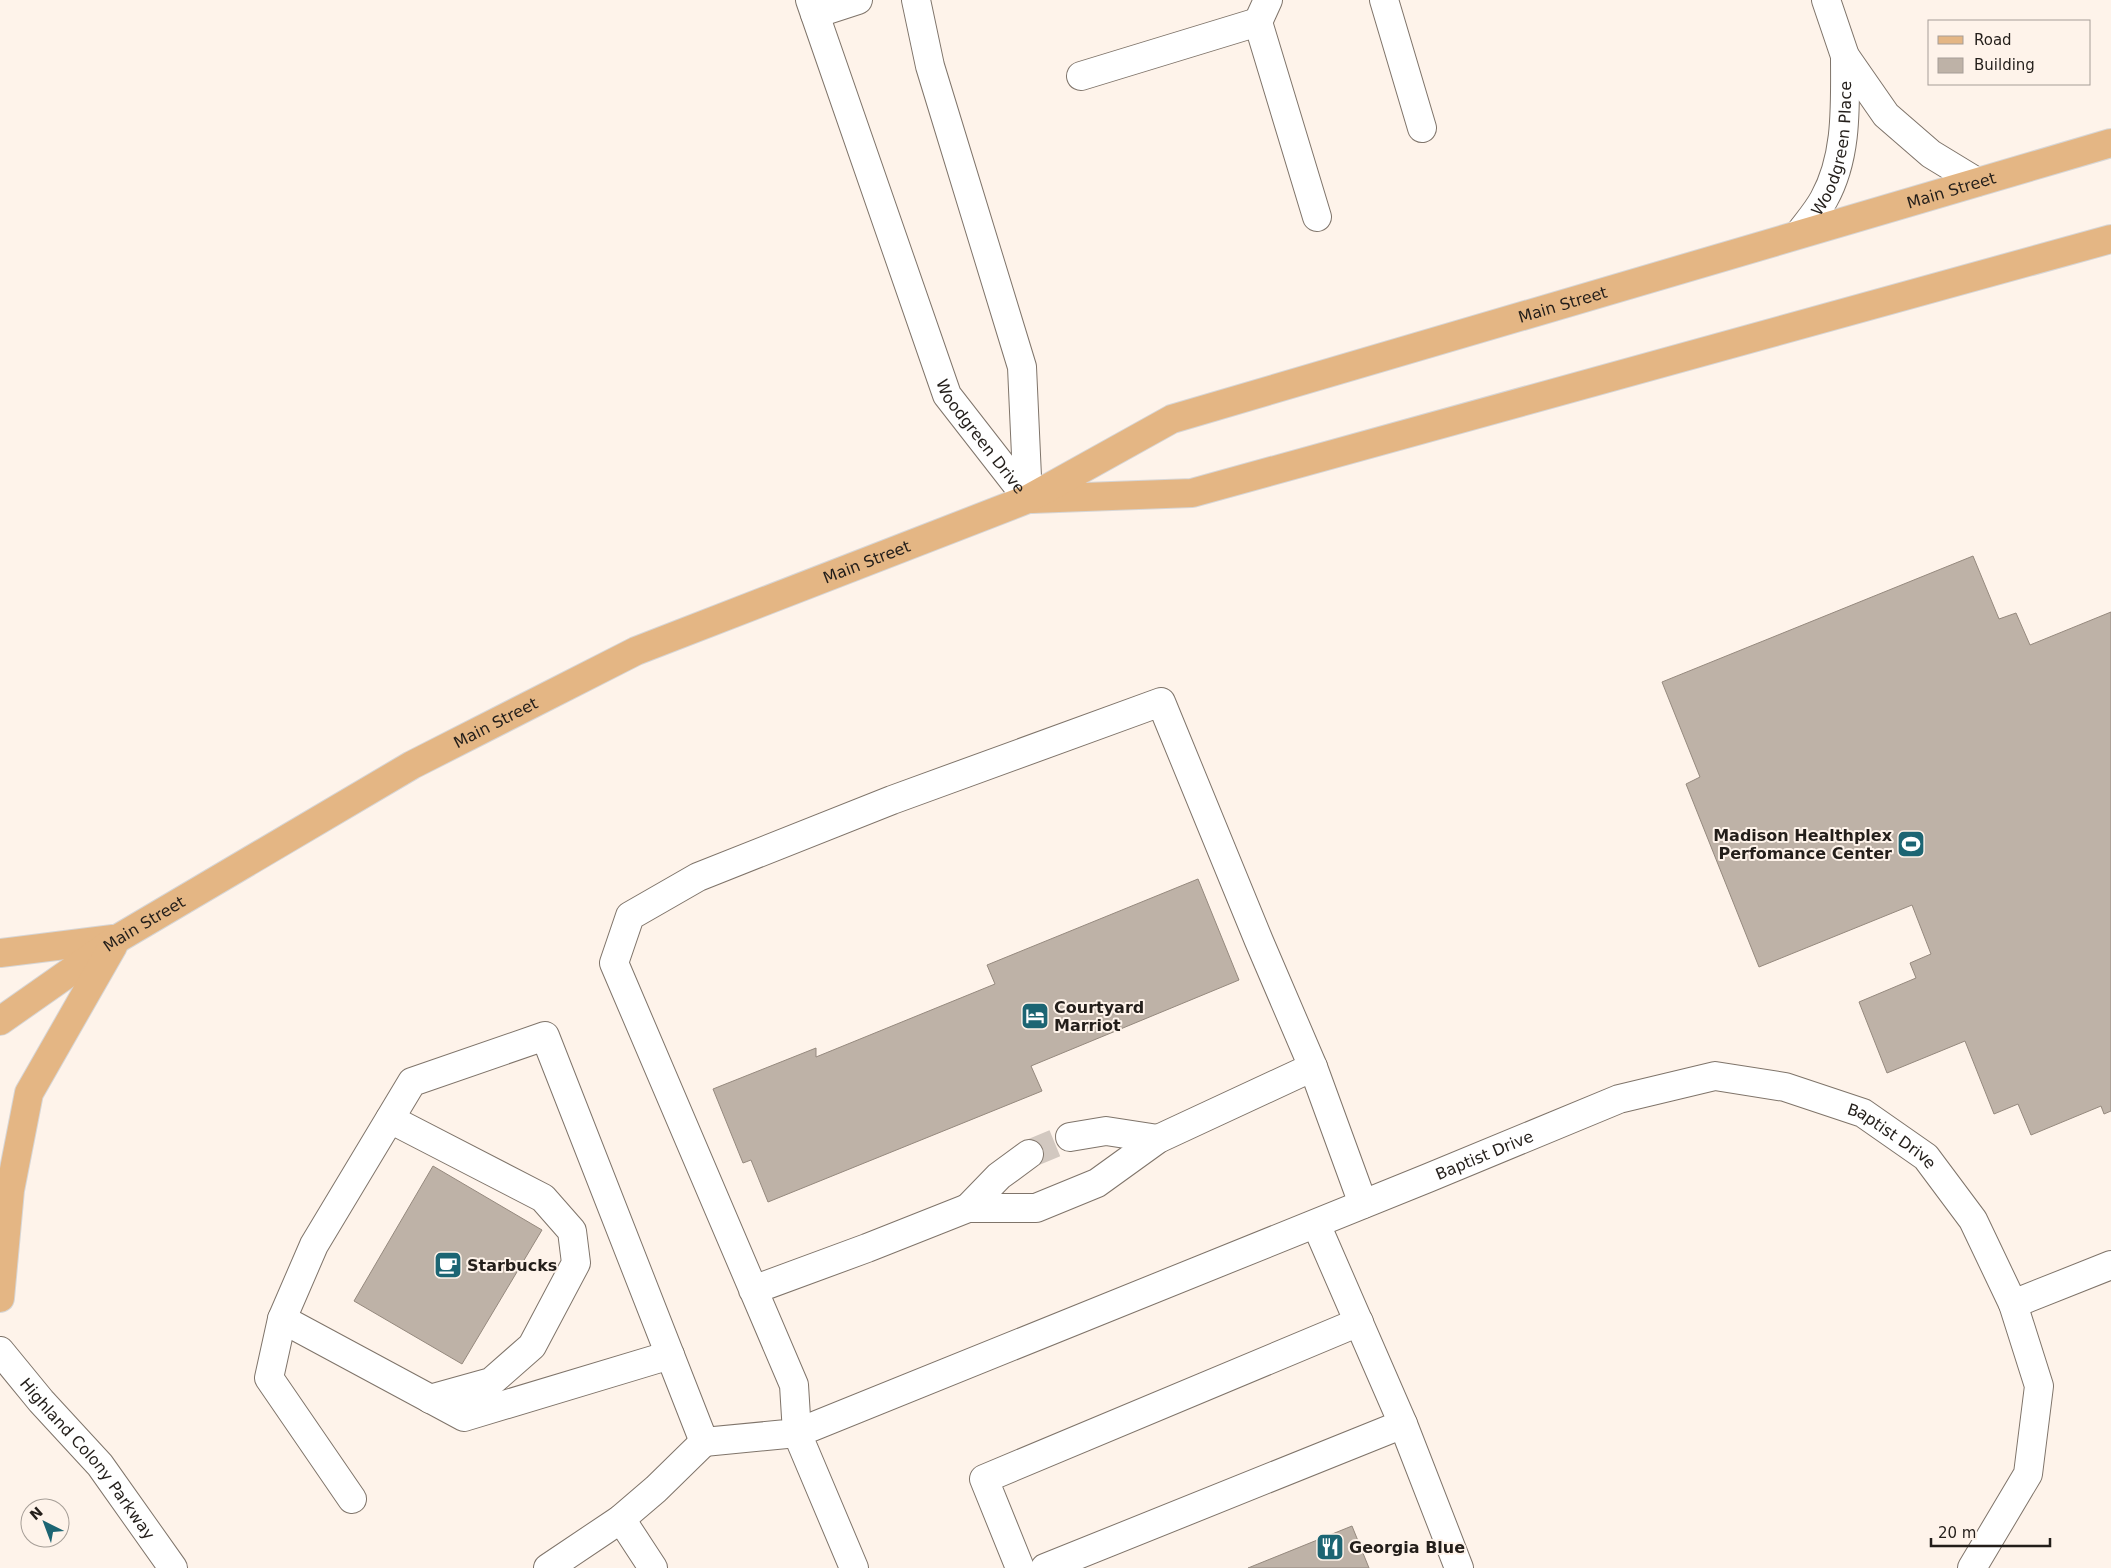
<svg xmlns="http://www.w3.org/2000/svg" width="2111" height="1568" viewBox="0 0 2111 1568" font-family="'DejaVu Sans',sans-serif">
	<rect width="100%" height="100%" fill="#fef3ea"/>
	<path fill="#beb2a7" stroke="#95897e" d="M1973,556L1999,619L2016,613L2030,645L2111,612V1111L2104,1114L2101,1106L2031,1135L2018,1104L1994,1114L1965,1041L1887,1073L1859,1002L1916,978L1910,963L1931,954L1912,905L1759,967L1686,784L1700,777L1662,682Z
		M1198,879L1239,980L1031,1066L1042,1091L768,1202L751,1160L743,1163L713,1089L816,1048V1057L995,984L987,965Z
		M433,1166L542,1230L462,1364L354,1301Z
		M1352,1526L1369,1568H1248Z"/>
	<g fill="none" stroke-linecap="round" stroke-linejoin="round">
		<path stroke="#d2c8c0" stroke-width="28" stroke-dasharray="28 14" stroke-linecap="butt" d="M1029,1154L1070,1137"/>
		<defs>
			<g id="minor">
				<path id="s1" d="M810,0L947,395L1028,499"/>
				<path d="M916,0L930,66L1022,367L1028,499"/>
				<path d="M1268,0L1258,22L1317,217"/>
				<path d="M1384,0L1422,128"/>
				<path d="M1826,0L1845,56L1886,115L1931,154L1977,182"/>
				<path d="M815,14L858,0"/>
				<path d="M1081,76L1258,22"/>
				<path id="s2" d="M1799,234C1807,223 1817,212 1824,199C1848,156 1845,104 1845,56"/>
				<path d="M1313,1067L1363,1204"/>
				<path d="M390,1119L543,1198L572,1231L576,1263L532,1346L491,1382L430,1399"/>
				<path d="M1070,1137L1106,1131L1158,1139"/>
				<path d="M968,1208L999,1176L1029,1154"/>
				<path d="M1316,1224L1403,1424L1459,1568"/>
				<path d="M2013,1304L2111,1265"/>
				<path d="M282,1319L464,1417L670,1355"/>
				<path id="s3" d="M0,1351L41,1401L100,1465L173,1568"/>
				<path d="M352,1499L269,1378L282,1319L314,1245L412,1082L545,1036L704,1442L797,1433L794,1385L614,963L630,916L698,877L892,800L1161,702L1259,941L1313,1067L1158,1139L1097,1183L1036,1208H968L867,1248L753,1290"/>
				<path d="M621,1519L653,1568"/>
				<path d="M548,1568L621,1519L656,1489L704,1442"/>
				<path id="s4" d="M854,1568L797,1433L1428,1178L1619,1099L1715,1076L1785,1087L1863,1113L1926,1157L1973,1220L2013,1304L2039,1386L2028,1474L1972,1568"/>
				<path d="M1020,1568L984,1479L1359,1322"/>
				<path d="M1045,1568L1403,1424"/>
			</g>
			<g id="major">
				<path d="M1032,499L1192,493L2111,239"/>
				<path d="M0,953L113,939"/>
				<path id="s5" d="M0,1021L117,939L412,765L636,651L1028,499L1172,419L2111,143"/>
				<path d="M0,1298L10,1190L29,1093L113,946"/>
			</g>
		</defs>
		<use href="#minor" stroke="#7f746a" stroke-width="30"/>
		<use href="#major" stroke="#d7d6d6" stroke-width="30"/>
		<use href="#minor" stroke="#fff" stroke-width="28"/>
		<use href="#major" stroke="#e4b684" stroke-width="28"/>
	</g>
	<defs>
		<symbol id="stadium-square" viewBox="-11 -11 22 22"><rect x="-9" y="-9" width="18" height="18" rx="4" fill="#1c6573" stroke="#fef3ea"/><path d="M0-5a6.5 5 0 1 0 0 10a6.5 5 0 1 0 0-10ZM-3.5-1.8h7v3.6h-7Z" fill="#fff"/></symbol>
		<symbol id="hotel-square" viewBox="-11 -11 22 22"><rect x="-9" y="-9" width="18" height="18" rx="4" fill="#1c6573" stroke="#fef3ea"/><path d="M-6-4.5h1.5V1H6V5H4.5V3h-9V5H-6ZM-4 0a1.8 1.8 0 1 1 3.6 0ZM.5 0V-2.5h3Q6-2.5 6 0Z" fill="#fff"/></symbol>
		<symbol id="cafe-square" viewBox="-11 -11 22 22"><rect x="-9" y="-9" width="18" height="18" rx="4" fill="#1c6573" stroke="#fef3ea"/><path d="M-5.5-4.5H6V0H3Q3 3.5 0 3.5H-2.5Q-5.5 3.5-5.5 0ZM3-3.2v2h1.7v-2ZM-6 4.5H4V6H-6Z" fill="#fff"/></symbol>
		<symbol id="restaurant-square" viewBox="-11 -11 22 22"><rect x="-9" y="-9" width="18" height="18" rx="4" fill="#1c6573" stroke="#fef3ea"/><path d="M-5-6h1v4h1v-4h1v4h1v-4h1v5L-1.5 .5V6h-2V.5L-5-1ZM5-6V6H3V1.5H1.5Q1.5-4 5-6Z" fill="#fff"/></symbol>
	</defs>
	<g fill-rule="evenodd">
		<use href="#stadium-square" x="1895" y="828" width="32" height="32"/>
		<use href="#hotel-square" x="1019" y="1000" width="32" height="32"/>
		<use href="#cafe-square" x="432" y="1249" width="32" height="32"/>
		<use href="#restaurant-square" x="1314" y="1531" width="32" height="32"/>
	</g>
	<g text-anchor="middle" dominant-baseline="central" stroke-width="4" stroke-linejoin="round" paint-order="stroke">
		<g font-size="16" fill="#231e1a" stroke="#fef3ea">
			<text stroke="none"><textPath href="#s2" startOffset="95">Woodgreen Place</textPath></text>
			<text stroke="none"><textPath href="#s5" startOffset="2134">Main Street</textPath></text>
			<text stroke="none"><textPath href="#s5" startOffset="1729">Main Street</textPath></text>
			<text stroke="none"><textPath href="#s1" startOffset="471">Woodgreen Drive</textPath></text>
			<text stroke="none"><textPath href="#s5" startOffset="984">Main Street</textPath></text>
			<text stroke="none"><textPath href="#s5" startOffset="579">Main Street</textPath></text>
			<text stroke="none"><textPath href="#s5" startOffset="174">Main Street</textPath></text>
			<text stroke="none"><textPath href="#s4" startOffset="1322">Baptist Drive</textPath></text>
			<text stroke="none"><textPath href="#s4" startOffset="888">Baptist Drive</textPath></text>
			<text stroke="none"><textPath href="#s3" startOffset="139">Highland Colony Parkway</textPath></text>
		</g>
		<g font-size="16" font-weight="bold" fill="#231e1a" stroke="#fef3ea" text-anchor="start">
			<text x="1892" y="835" text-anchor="end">Madison Healthplex<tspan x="1892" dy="18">Perfomance Center</tspan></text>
			<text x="1054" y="1007">Courtyard<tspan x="1054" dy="18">Marriot</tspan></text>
			<text x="467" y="1265">Starbucks</text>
			<text x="1349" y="1547">Georgia Blue</text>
		</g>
	</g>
	<rect x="1928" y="20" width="162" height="65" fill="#fef3ea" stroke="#a69e97"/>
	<rect x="1938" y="36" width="25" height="8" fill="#e4b684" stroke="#a69e97"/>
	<text x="1974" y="45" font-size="15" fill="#231e1a">Road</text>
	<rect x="1938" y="58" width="25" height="15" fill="#beb2a7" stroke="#a69e97"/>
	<text x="1974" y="70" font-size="15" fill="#231e1a">Building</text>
	<g transform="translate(45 1523) rotate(318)"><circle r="24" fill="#fef3ea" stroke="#a69e97"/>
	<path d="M0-4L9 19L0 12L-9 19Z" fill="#1c6573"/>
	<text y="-8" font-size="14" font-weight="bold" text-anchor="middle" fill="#231e1a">N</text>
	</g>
	<path d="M1931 1538v8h119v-8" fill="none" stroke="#231e1a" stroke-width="2.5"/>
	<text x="1938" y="1538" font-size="15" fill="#231e1a" stroke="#fef3ea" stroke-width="4" paint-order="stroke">20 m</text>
</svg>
